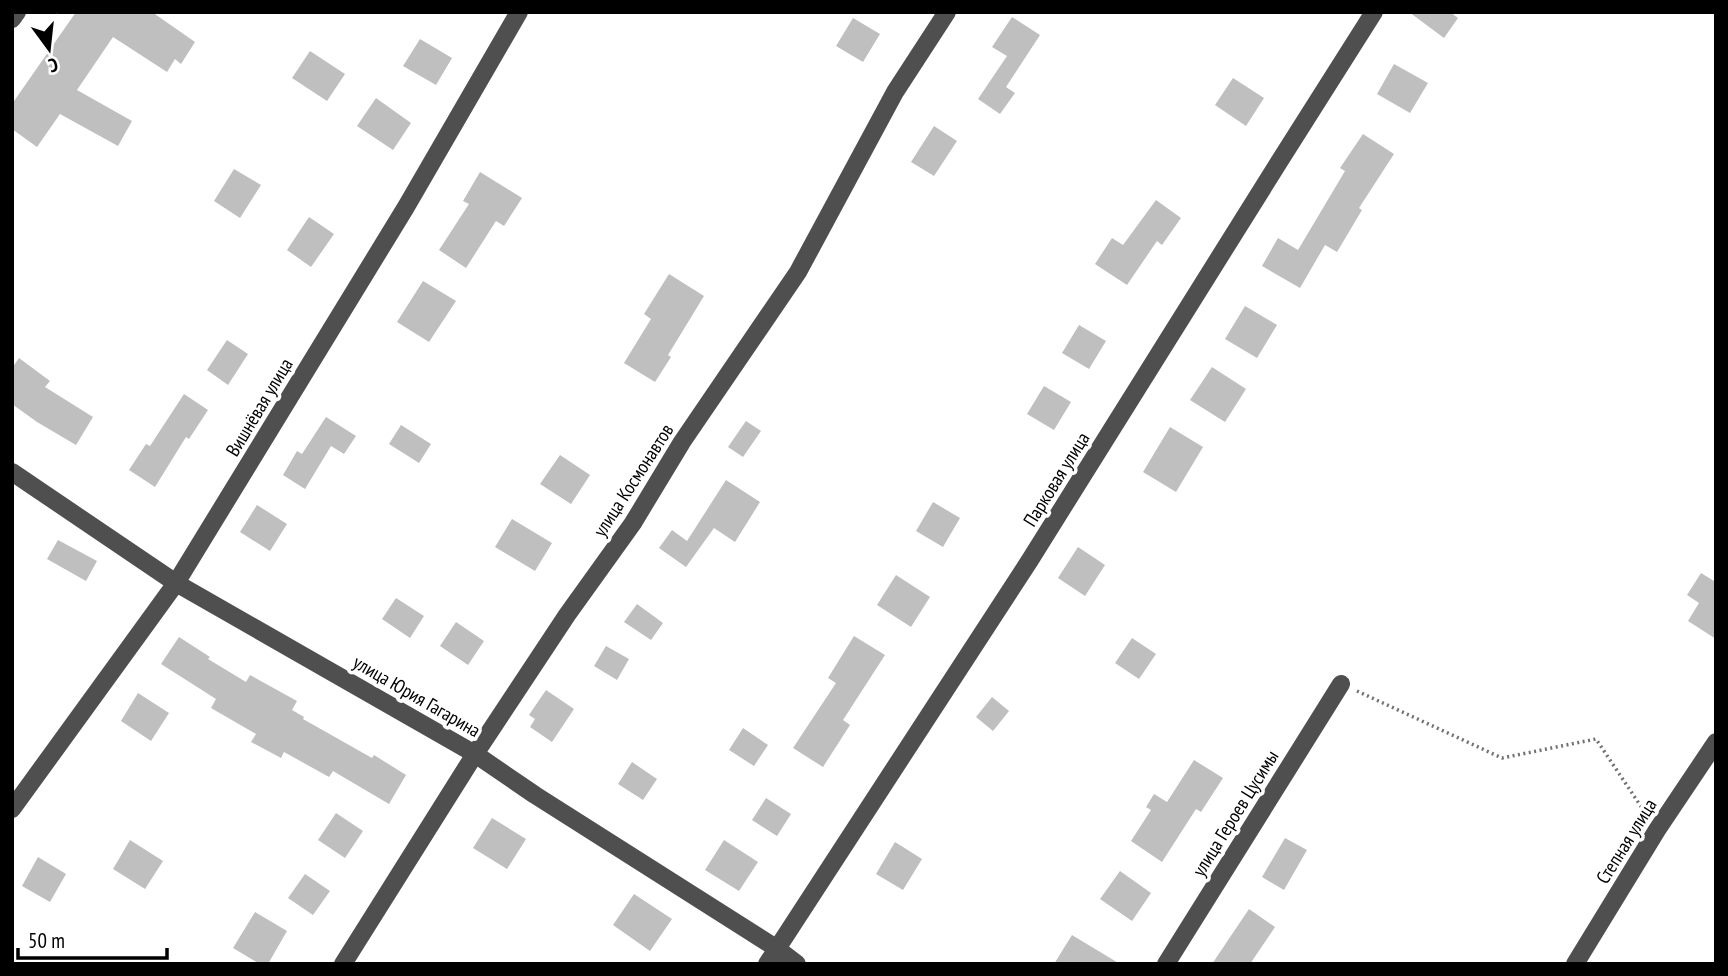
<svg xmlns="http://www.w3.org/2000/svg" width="1728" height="976" viewBox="0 0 1728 976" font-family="'PT Sans Narrow',sans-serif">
	<rect width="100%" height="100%" fill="#fff"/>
	<path fill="#bfbfbf" d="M76,12H152L195,42L181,64L175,59L167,72L113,37L77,90L132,121L118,146L60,114L37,147L12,129V104Z
		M1409,12H1450L1458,18L1444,38Z
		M1012,17L1040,35L1006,87L1015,93L1000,114L978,99L1007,56L992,47Z
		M853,18L880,34L863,62L836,46Z
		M420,39L452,58L436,85L403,66Z
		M310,51L345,74L327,101L292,78Z
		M1394,64L1428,83L1410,113L1377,94Z
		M1233,78L1264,98L1246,126L1215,105Z
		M376,98L411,123L393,150L357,126Z
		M934,126L957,141L934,176L911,162Z
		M1363,134L1394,154L1359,208L1362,210L1337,252L1325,245L1300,288L1262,266L1278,238L1298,250L1345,171L1340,168Z
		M234,169L261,185L240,218L214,201Z
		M480,172L522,198L504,226L496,221L466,268L439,250L469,204L463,201Z
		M1156,200L1181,218L1162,245L1157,241L1127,285L1095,264L1112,238L1123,245Z
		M309,217L334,234L311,267L287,250Z
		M669,274L704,296L668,355L671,357L655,382L624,363L651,319L644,314Z
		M423,281L456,301L429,342L397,322Z
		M1245,306L1277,325L1257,358L1225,339Z
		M1079,325L1106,341L1089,369L1062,353Z
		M227,340L248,354L228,385L207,370Z
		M19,358L50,381L45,387L93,417L76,445L37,422L12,404V368Z
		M1212,367L1246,389L1225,422L1190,400Z
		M1044,386L1071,402L1054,430L1027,414Z
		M184,394L208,410L189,439L186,437L155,487L129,470L146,444L150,446Z
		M326,417L356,436L344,454L331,446L305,489L283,475L297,451L302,454Z
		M746,421L761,431L743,457L728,447Z
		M401,425L431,444L419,463L389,444Z
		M1170,427L1203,447L1176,492L1143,472Z
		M560,455L590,475L571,504L540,484Z
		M726,480L760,502L735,542L714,528L686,567L659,548L672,530L687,541Z
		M933,502L960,518L943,547L916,531Z
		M257,505L287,524L270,551L240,532Z
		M512,519L552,543L535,571L495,547Z
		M58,540L97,561L86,581L47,559Z
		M1078,547L1105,565L1085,596L1058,578Z
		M1701,573L1714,581L1716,579V639L1688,621L1699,603L1687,595Z
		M896,575L930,597L911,627L877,605Z
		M396,598L424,616L410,638L382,619Z
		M637,604L663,623L651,640L624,622Z
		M456,622L484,641L468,665L440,646Z
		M854,636L885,655L843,720L850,725L823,767L793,748L836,683L828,678Z
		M179,637L210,657L208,659L246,682L250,675L297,701L292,710L304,717L303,719L372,758L374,755L406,775L389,804L333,771L329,777L284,752L281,758L251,742L256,734L211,708L216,699L161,664Z
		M1132,638L1156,654L1139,679L1115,663Z
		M606,646L629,659L617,680L594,666Z
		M546,690L574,709L552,742L530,727L535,719L529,715Z
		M138,693L169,713L151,741L121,721Z
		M992,697L1009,711L993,731L976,717Z
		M743,728L768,745L754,766L729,750Z
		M1194,760L1223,778L1201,812L1196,809L1162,862L1131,841L1151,810L1146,807L1154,794L1167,802Z
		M632,762L657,779L643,800L618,784Z
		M766,798L791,814L777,836L752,820Z
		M336,813L363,831L345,858L318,840Z
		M492,818L526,839L507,869L473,848Z
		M1285,838L1307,850L1284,890L1262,877Z
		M130,840L163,861L145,889L113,869Z
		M724,840L758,862L739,891L705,870Z
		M895,842L922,859L903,890L876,874Z
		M38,857L66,874L50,902L22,886Z
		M1120,871L1151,893L1132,921L1100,899Z
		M305,874L330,891L313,915L288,898Z
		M634,894L672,919L650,951L613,925Z
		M1249,909L1275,927L1250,964H1212Z
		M255,912L287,931L268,964H260L233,948Z
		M1072,935L1120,964H1054Z"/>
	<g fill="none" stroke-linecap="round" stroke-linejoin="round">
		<path stroke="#717171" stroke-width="3.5" stroke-dasharray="2 3.5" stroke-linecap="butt" d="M1357,691L1502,758L1596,739L1646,814"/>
		<path stroke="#4f4f4f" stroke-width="18" d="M12,19L17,12
			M12,472L176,583L475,754L535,795L776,948L797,964
			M12,809L176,583L406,207L519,12
			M343,964L475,754L567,615L633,523L682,442L798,272L895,92L947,12
			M767,964L1030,560L1279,162L1374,12
			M1166,964L1341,684
			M1575,964L1657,830L1716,742"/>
	</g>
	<g text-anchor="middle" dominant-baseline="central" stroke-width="7" stroke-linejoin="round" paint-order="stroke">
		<g font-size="19" fill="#000" stroke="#fff">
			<text transform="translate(259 407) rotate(-59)">Вишнёвая улица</text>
			<text transform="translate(1056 479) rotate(-58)">Парковая улица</text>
			<text transform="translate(633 480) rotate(-57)">улица Космонавтов</text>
			<text transform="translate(417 696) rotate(30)">улица Юрия Гагарина</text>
			<text transform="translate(1235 813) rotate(-58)">улица Героев Цусимы</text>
			<text transform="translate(1626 841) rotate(-58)">Степная улица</text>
		</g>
	</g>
	<rect width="1728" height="976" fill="none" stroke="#000000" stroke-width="28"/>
	<g transform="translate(49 49) rotate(165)" stroke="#ffffff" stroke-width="5" paint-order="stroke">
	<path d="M0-5L12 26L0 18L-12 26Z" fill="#000000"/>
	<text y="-10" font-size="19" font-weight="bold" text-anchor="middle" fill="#000000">С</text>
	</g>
	<path d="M18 948v10h149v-10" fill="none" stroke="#000000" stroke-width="3.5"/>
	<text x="28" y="948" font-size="21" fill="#000000" stroke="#ffffff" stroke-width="5" paint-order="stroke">50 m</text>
</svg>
